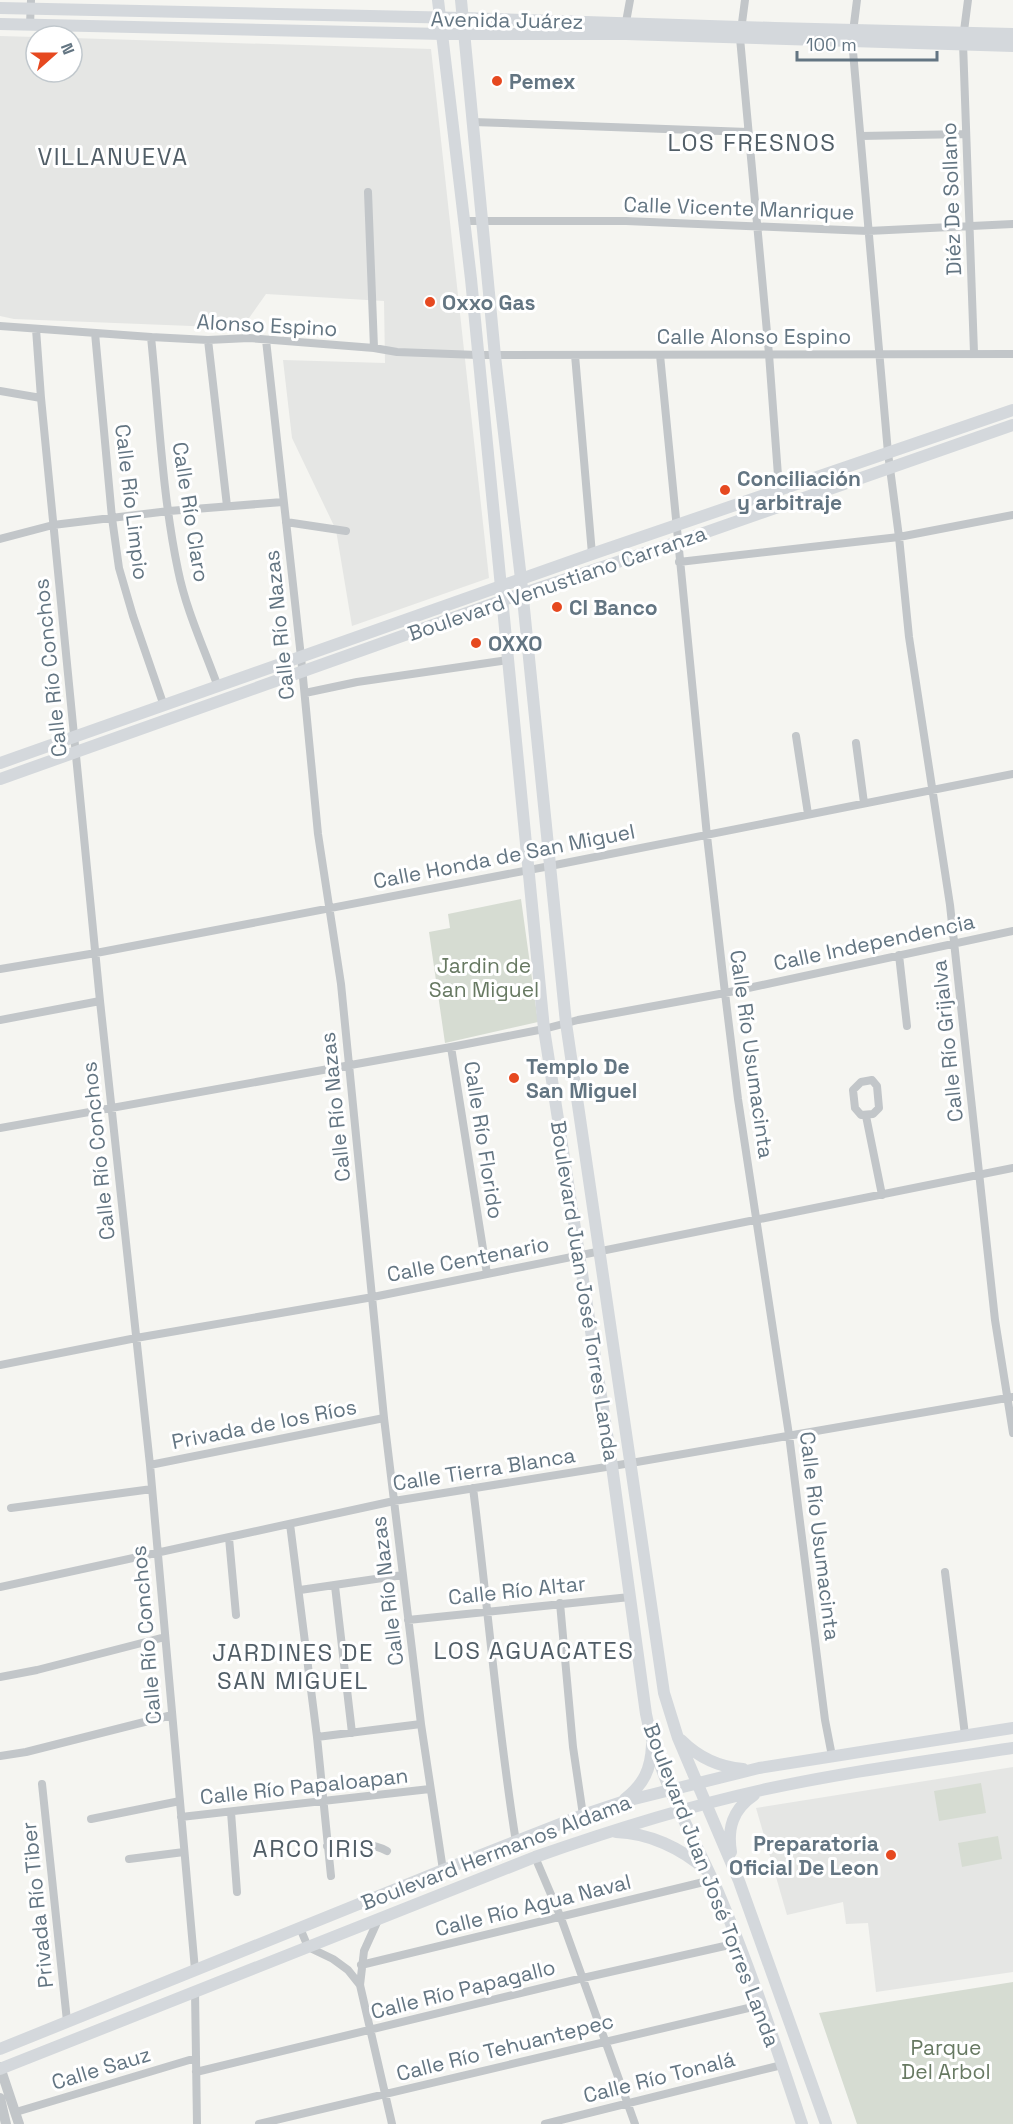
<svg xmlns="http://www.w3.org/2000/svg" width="1013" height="2124" viewBox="0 0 1013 2124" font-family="'Space Grotesk',sans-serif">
	<rect width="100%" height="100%" fill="#f5f5f1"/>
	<path fill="#e5e6e4" d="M0,36L36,37V72H72V38L431,49L489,578L352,626L336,530L292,438L283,360L385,363L384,301L266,294L242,328L14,319L0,316Z
		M1013,1767V1972L876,1992L868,1923L846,1924L843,1902L787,1915L756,1808Z"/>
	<path fill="#d6dcd2" d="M521,899L538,1022L445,1043L429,932L450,928L448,914Z
		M981,1783L986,1813L939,1821L934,1791Z
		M998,1836L1002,1859L962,1867L958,1843Z
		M1013,1982V2124H857L819,2013Z"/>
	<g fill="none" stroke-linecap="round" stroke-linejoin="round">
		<path stroke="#c2c6c9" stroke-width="8" d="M745,0L740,38L769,354L779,489
			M857,0L852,40L888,453L899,537L909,637L950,905L995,1320L1013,1433
			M626,22L630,0
			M30,25L31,0
			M964,31L968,0
			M963,43L974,353
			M473,122L748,132
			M861,136L966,134
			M368,192L374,348
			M464,221H626L868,231L1013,224
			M0,326L151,337L208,340L249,338L374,348L397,352L478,355L1013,354
			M36,329L41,398L100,1001L150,1465L195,1970
			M95,333L112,518L119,568L133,616L164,706
			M151,337C159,414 162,494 178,570C186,610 204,648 218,687
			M208,340L227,506
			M266,340L301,657L318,834L341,984L384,1418L421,1724L443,1870
			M575,355L592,554
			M660,355L707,836L725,993L738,1099L789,1435L825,1720L832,1756
			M0,391L41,398
			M286,522L346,531
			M0,539L53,525L169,511L283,502
			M679,562L899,537L1013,515
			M305,693L357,682L508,660
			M796,736L808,814
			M856,743L864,803
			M899,955L907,1026
			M0,969L96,953L550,866L1013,774
			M0,1020L100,1001
			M451,1047L487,1274
			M872,1080L877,1086L879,1108L873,1114L861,1115L855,1108L853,1090L861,1082Z
			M866,1116L882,1195
			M0,1128L451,1047L544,1029L578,1020L725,993L1013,931
			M0,1365L136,1338L373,1297L1013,1168
			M150,1465L384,1418
			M473,1488C488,1606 497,1724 516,1842
			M11,1508L152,1489
			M290,1524L317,1737L331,1876
			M229,1538L236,1615
			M945,1572L965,1735
			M335,1586L352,1733
			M0,1587L394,1501L631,1463L1013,1397
			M300,1590L403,1575
			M560,1603L573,1747L583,1815
			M408,1620L630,1597
			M0,1677L37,1670L165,1637
			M317,1737L421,1724
			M0,1756L26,1752L172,1715
			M42,1784L67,2021
			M231,1812L237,1892
			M181,1817L430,1789
			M91,1819L180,1801
			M327,1846C348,1845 369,1841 387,1851
			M535,1857L561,1918L635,2124
			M129,1859L184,1852
			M378,1920L364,1951L360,1985L392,2124
			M300,1928L308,1947L333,1959L348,1970L360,1985
			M361,1965L712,1880
			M195,1991L197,2124
			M196,2072L583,1978L738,1943
			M16,2112L196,2058
			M259,2124L761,2005
			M545,2124L782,2065"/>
		<path stroke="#c2c6c9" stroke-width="10" d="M0,2067L19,2124
			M0,2098L6,2124"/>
		<path stroke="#d4d8dc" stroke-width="12" d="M0,8L463,18L775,28L1013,34
			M0,24L442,34H626L1013,46
			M0,763L592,554L1013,410
			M0,779L512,597L678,542L1013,425"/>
		<path stroke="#d4d8dc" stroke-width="12" d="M438,0L471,279L544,1029L612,1466L646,1714C658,1778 692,1833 718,1892C750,1967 776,2046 802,2124
			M461,0L495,356L521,579L566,1023L664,1693L678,1738L739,1881L826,2124
			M681,1740C698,1757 718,1767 743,1769
			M625,1799C644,1784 651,1769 652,1745
			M616,1832C649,1833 681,1848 706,1870
			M731,1852C727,1828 733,1809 754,1795
			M0,2049L443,1870L583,1815L622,1802L759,1768L1013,1728
			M0,2069L535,1857C609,1831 685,1807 762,1790C844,1772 929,1761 1013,1748"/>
	</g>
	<g fill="#e64920" stroke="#fff" stroke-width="2">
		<circle cx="497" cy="81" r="6"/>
		<circle cx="430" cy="302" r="6"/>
		<circle cx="725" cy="490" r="6"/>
		<circle cx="557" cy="607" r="6"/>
		<circle cx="476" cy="643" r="6"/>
		<circle cx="514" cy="1078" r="6"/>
		<circle cx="891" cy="1855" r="6"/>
	</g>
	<g text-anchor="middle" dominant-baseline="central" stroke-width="6" stroke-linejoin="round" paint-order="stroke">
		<g font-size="21" fill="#637582" stroke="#fff">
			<text transform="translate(507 20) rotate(1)">Avenida Juárez</text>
			<text transform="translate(951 199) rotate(-92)">Diéz De Sollano</text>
			<text transform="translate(739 208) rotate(2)">Calle Vicente Manrique</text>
			<text transform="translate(267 325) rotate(3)">Alonso Espino</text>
			<text x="754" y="336">Calle Alonso Espino</text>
			<text transform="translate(132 502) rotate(83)">Calle Río Limpio</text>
			<text transform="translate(191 512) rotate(81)">Calle Río Claro</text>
			<text transform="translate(557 583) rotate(-19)">Boulevard Venustiano Carranza</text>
			<text transform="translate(279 625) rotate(-96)">Calle Río Nazas</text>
			<text transform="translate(50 668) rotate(-96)">Calle Río Conchos</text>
			<text transform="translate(504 856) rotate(-11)">Calle Honda de San Miguel</text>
			<text transform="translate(874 942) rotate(-12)">Calle Independencia</text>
			<text transform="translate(947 1041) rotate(-96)">Calle Río Grijalva</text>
			<text transform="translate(752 1054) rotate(82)">Calle Río Usumacinta</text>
			<text transform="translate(335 1107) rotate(-96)">Calle Río Nazas</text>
			<text transform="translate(484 1140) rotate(81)">Calle Río Florido</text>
			<text transform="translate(98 1151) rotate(-96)">Calle Río Conchos</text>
			<text transform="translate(468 1259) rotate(-11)">Calle Centenario</text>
			<text transform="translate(585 1291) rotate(81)">Boulevard Juan José Torres Landa</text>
			<text transform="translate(264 1424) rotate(-11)">Privada de los Ríos</text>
			<text transform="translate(484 1469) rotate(-9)">Calle Tierra Blanca</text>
			<text transform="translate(820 1536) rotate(83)">Calle Río Usumacinta</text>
			<text transform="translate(517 1590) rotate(-6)">Calle Río Altar</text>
			<text transform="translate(387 1591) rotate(-97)">Calle Río Nazas</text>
			<text transform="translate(146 1635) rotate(-95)">Calle Río Conchos</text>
			<text transform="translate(304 1786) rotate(-6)">Calle Río Papaloapan</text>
			<text transform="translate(496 1852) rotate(-21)">Boulevard Hermanos Aldama</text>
			<text transform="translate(712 1885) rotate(69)">Boulevard Juan José Torres Landa</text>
			<text transform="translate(37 1905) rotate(-96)">Privada Río Tiber</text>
			<text transform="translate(533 1905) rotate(-14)">Calle Río Agua Naval</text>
			<text transform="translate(463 1989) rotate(-14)">Calle Río Papagallo</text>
			<text transform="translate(505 2047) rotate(-14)">Calle Río Tehuantepec</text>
			<text transform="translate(101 2068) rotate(-17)">Calle Sauz</text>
			<text transform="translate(659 2077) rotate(-14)">Calle Río Tonalá</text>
		</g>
		<g font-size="21" font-weight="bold" fill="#637582" stroke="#fff" text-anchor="start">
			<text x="509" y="81">Pemex</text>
			<text x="442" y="302">Oxxo Gas</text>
			<text x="737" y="478">Conciliación<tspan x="737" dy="24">y arbitraje</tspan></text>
			<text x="569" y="607">CI Banco</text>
			<text x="488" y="643">OXXO</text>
			<text x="526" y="1066">Templo De<tspan x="526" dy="24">San Miguel</tspan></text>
			<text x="879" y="1843" text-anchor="end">Preparatoria<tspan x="879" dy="24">Oficial De Leon</tspan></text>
		</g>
		<g font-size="21" fill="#677962" stroke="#fff">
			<text x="484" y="965">Jardin de<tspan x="484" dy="24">San Miguel</tspan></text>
			<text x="946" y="2047">Parque<tspan x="946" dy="24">Del Arbol</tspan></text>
		</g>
		<g font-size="24" letter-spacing="1.5" fill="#515e67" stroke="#fff">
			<text x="752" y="142">LOS FRESNOS</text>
			<text x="113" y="156">VILLANUEVA</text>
			<text x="534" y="1650">LOS AGUACATES</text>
			<text x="293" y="1652">JARDINES DE<tspan x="293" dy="28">SAN MIGUEL</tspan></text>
			<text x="314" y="1848">ARCO IRIS</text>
		</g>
	</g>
	<g transform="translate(54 54) rotate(69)"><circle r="28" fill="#ffffff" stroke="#c1c8cd" stroke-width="1.5"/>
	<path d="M0-4.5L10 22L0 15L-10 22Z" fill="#e64920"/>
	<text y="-9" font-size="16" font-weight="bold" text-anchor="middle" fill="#637582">N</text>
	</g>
	<path d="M797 51v9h140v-9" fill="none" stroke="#637582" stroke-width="3"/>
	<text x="806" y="51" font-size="18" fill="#637582" stroke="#ffffff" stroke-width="4.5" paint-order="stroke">100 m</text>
</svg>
